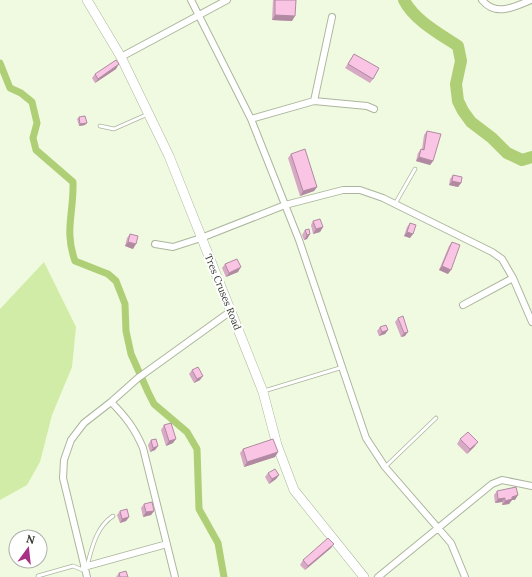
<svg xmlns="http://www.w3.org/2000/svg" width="532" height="577" viewBox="0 0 532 577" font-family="Lora,serif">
	<rect width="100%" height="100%" fill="#f0fae0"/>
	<path fill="#d1eca6" d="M44,262L76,327L72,367L52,415L40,462L27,485L0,500V309Z"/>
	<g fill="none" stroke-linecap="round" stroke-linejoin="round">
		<path stroke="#afcf76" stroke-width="7" d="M0,63L10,88L21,93L32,102L37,123L33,138L36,150L73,182C74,213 64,231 75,261L108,274L116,281L125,304L126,331L131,354L148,392L154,404L187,432L197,449L199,509L218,543L224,577"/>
		<path stroke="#afcf76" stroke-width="12" d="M404,0C414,20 440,34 458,46L461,61L456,84L458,101L463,111L471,122L492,138L507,153L522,160L532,157"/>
		<defs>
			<path id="lane" d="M100,126L114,129L148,114
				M395,204L415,169
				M264,391L343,367
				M385,467L436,418
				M87,566C92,548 96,527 113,516
				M38,576L73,566L85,571"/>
			<path id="street" d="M191,0L251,119L299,240L366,438L385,467L451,543L465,577
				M482,0C496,17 514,7 531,0
				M121,57L227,0
				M314,101L332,17
				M251,119L314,101L367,106L374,109
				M155,244L173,247L201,238L285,205L343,190H360L383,198L492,252L502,259L513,278
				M463,305L513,278L532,322
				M111,402C126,417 135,429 143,448L175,577
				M84,567L167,544
				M87,577L63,478L64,460L71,440L84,423L111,402L138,378L231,311
				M378,577L492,484L502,480L532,486"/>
			<path id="secondary" d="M87,0L121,57L169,156L263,392L277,445L294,490L364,577"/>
		</defs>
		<use href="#lane" stroke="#acb69e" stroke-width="4.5"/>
		<use href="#street" stroke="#acb69e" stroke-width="8"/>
		<use href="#secondary" stroke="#acb69e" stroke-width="10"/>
		<use href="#lane" stroke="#fff" stroke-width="3"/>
		<use href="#street" stroke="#fff" stroke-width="6"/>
		<use href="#secondary" stroke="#fff" stroke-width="9"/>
	</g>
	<path fill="#d7a9c5" d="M273,0H296L292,21L272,20Z
		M354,54L373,79L370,83L345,68Z
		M116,69L95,83L92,78L95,74Z
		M79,117L85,125L79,126L77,119Z
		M427,131L433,161L430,165L416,161L418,153L421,149H422L424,135Z
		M291,154L317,187L314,191L300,196L288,158Z
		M453,175L461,183L458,187L449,185L450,179Z
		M313,221L323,227L320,232L313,234L311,225Z
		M410,223V238L404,236L407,227Z
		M305,230L310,234L307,239L304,240L302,235Z
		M130,234L133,249L125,246L127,238Z
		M452,242L448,274L439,270L449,246Z
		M225,264L238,272L226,277L222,268Z
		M398,318L405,336L401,337L395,322Z
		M380,327L388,330L385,334L379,336L377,331Z
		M192,370L200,380L194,383L189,374Z
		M164,425L173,443L166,446L161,430Z
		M460,439L475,446L467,454L457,444Z
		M151,440L158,446L155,450L150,452L148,445Z
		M243,449L278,452L275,457L244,467L240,453Z
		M268,473L279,475L276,479L269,484L265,477Z
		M497,491L515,500H512L509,504L502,505V502L495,503L494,495Z
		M144,504L154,511L151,515L143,517L141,508Z
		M120,511L129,517L126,521L120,523L117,515Z
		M334,544L331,548L305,570L300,565L303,560Z
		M119,573L128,577H116Z"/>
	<path fill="#af8aa0" d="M275,15L295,16L292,21L272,20Z
		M119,64L116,69L95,83L98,79Z
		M87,123L85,125L79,126L80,124Z
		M419,157L433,161L430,165L416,161Z
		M452,181L461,183L458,187L449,185Z
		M317,187L314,191L300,196L303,191Z
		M323,227L320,232L313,234L316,229Z
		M407,232L413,234L410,238L404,236Z
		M310,234L307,239L304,240L307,235Z
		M128,242L136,244L133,249L125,246Z
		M442,266L451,270L448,274L439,270Z
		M241,267L238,272L226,277L229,273Z
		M388,330L385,334L379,336L382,332Z
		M408,332L405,336L401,337L404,333Z
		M203,376L200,380L194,383L197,379Z
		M176,439L173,443L166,446L169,441Z
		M478,442L475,446L467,454L470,449Z
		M158,446L155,450L150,452L153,448Z
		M278,452L275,457L244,467L247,462Z
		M279,475L276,479L269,484L272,479Z
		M518,495L515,500H512L509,504L502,505L505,501L512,497Z
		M505,498L502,502L495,503L498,499Z
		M154,511L151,515L143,517L146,512Z
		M129,517L126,521L120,523L122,519Z
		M334,544L331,548L305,570L308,566Z"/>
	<path fill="#fac5e5" stroke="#af8aa0" d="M275,0H296L295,16L275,15Z
		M354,54L379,68L373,79L348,64Z
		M116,60L119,64L98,79L95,74Z
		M85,116L87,123L80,124L79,117Z
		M427,131L441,134L433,161L419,157L421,149L424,150Z
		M305,149L317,187L303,191L291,154Z
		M453,175L462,177L461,183L452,181Z
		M320,219L323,227L316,229L313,221Z
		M410,223L416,225L413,234L407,232Z
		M309,229L310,234L307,235L305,230Z
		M130,234L138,236L136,244L128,242Z
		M452,242L460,245L451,270L442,266Z
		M237,259L241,267L229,273L225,264Z
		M403,316L408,332L404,333L398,318Z
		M386,325L388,330L382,332L380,327Z
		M198,367L203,376L197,379L192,370Z
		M171,423L176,439L169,441L164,425Z
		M468,432L478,442L470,449L460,439Z
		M156,439L158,446L153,448L151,440Z
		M273,439L278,452L247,462L243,449Z
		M275,469L279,475L272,479L268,473Z
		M516,487L518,495L512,497V499L505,501V498L498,499L497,491Z
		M152,502L154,511L146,512L144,504Z
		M127,509L129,517L122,519L120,511Z
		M328,538L334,544L308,566L303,560Z
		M126,571L128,577H120L119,573Z"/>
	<g text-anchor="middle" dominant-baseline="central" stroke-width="4" stroke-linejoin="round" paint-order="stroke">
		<g font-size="10" fill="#373b31" stroke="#fff">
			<text transform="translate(223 292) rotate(68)">Tres Cruses Road</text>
		</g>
	</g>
	<g transform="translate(28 549) rotate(15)"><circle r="19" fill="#ffffff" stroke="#afb1ad"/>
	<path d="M0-3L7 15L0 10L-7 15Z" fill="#a82f85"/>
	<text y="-6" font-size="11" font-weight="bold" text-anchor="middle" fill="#373b31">N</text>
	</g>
</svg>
